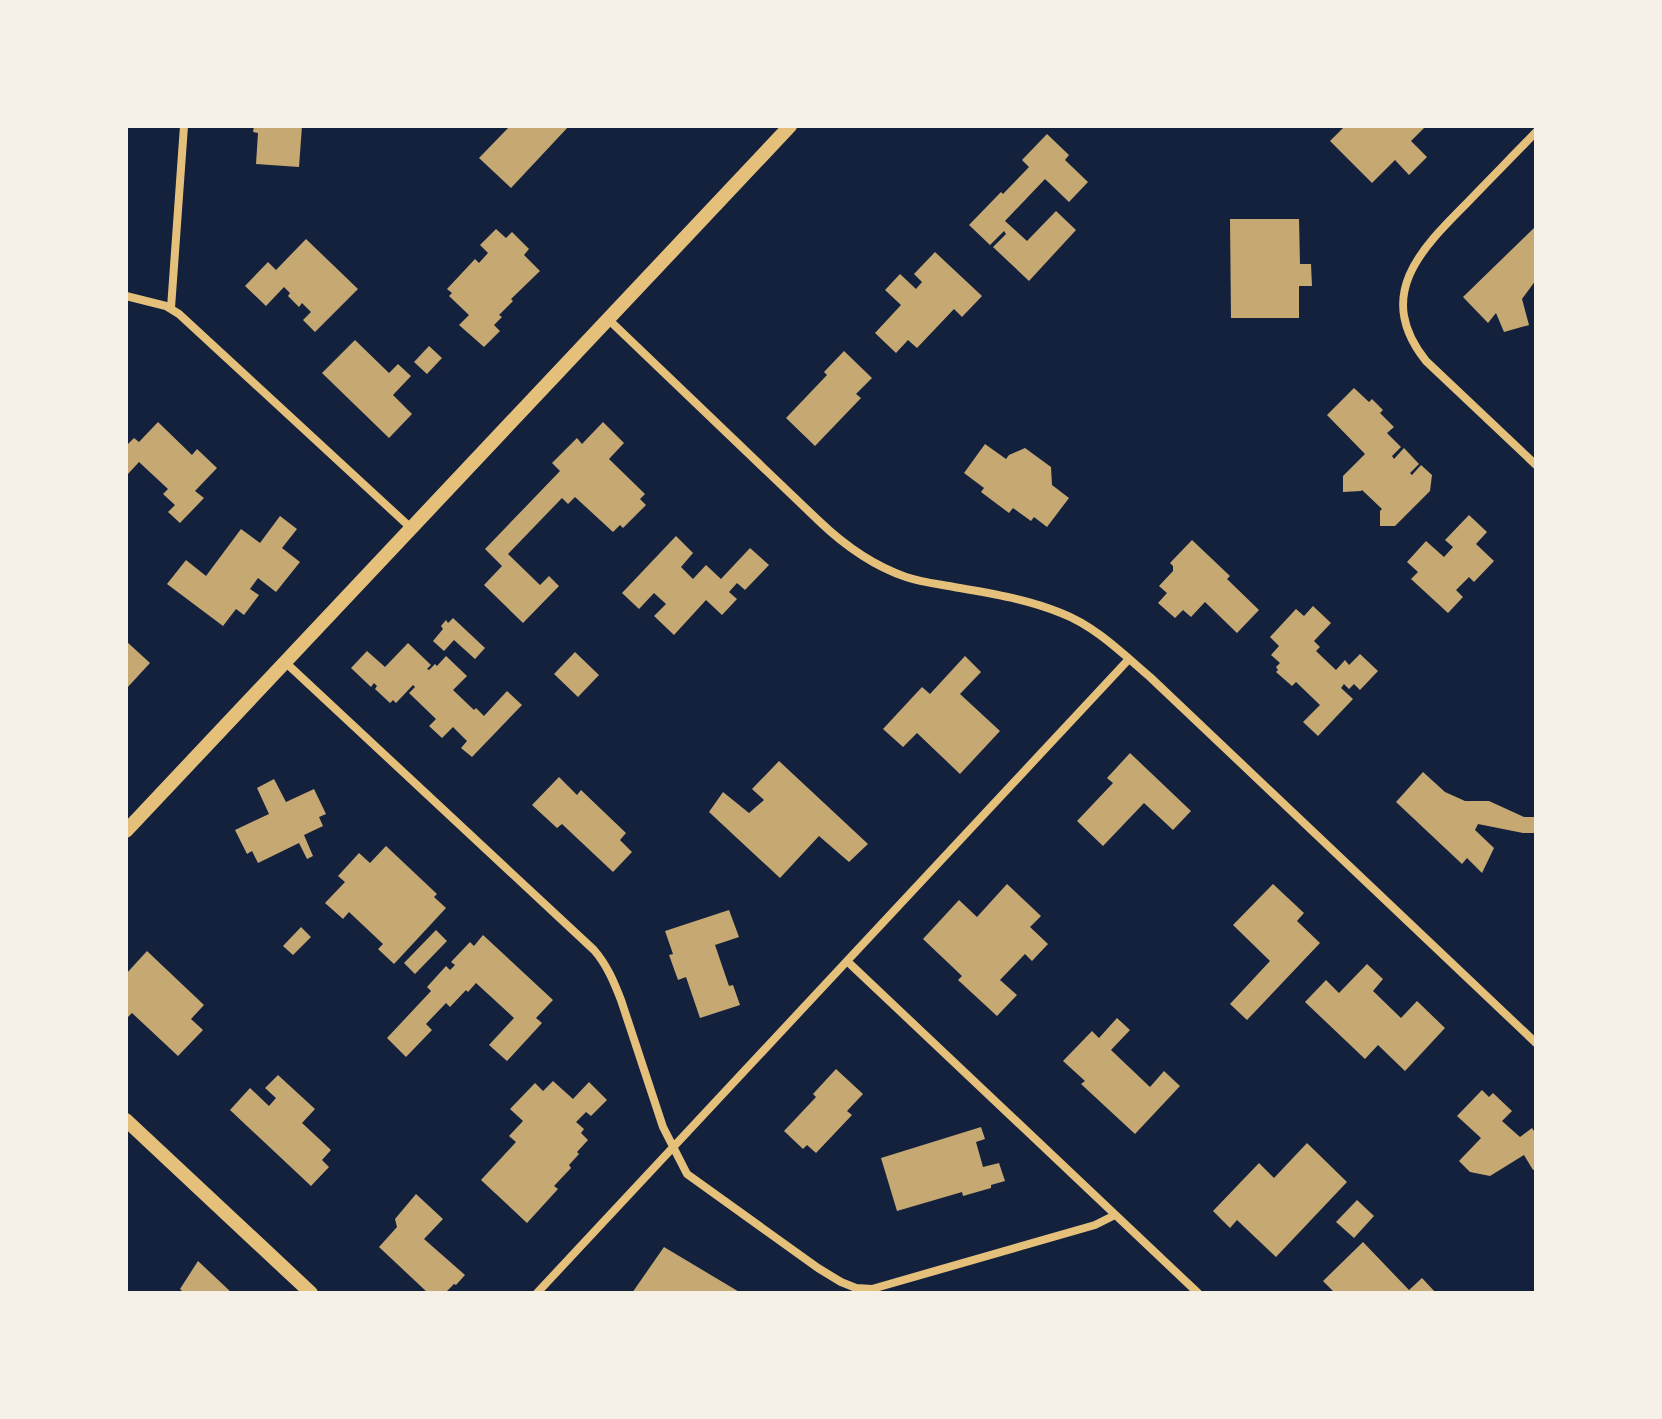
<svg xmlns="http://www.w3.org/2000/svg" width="1662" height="1419" viewBox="0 0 1662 1419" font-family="Ubuntu,sans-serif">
	<rect width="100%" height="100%" fill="#14213d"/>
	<path fill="#c6a872" d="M254,126H302L299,167L256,164L258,133L253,132Z
		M510,126H569L511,188L479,158Z
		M1345,126H1426L1411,141L1427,157L1409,175L1395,160L1372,183L1330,141Z
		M1047,134L1069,155L1065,160L1088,182L1069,202L1045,179L1005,221L1027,241L1056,211L1076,230L1029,281L993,247L1006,234L1004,231L990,245L969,225L1001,192L1003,194L1029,167L1022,160Z
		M1230,219H1299L1300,264H1311L1312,286H1299V318H1231Z
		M1536,226V280L1522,299L1529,325L1504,332L1496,313L1488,323L1463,297Z
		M496,229L506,238L512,232L529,249L524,255L540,271L511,299L513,301L499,315L502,317L494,325L500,331L484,347L459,325L469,315L449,296L452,293L447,289L475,259L479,263L488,253L480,245Z
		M306,239L358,289L315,332L303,320L311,312L302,303L299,307L288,296L290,293L284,287L266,306L245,286L268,262L276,270Z
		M935,252L982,296L962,317L954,309L917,348L908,340L896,353L875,333L901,305L885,290L900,274L916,289L922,282L914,274Z
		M355,340L389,373L398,364L411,376L393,395L412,414L389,438L322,373Z
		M429,346L442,358L427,374L414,362Z
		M844,351L872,378L856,394L861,398L815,446L786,418L827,375L824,372Z
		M1354,388L1369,402L1372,399L1383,410L1380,413L1394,427L1387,433L1401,447L1392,456L1394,459L1404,448L1419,464L1410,473L1412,475L1421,465L1432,475L1430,491L1395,526H1380V511L1382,509L1362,490L1361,491L1343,492V476L1365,454L1327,415Z
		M158,422L192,455L197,449L217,468L195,491L204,498L180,523L168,512L175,505L163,494L168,489L139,462L128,474L126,472V446L134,438L139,442Z
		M603,422L624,443L609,459L645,494L640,499L646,505L623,528L620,525L613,532L575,497L568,504L562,498L508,554L540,585L549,576L559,586L523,623L484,585L502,566L485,549L560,471L552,463L577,438L582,444Z
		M985,444L1006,459L1009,455L1025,448L1051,467L1052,485L1069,498L1047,527L1034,517L1031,521L1013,508L1009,513L981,492L984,488L964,473Z
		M1469,515L1487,532L1476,544L1494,561L1474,582L1469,577L1456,590L1463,597L1448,613L1411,579L1418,572L1407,562L1426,541L1444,557L1453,547L1445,540Z
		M280,516L297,529L282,548L300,562L276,592L258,578L250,589L259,595L244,615L236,609L223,626L167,584L186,560L206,576L241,529L260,543Z
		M676,536L693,553L681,567L693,579L706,565L721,579L750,548L769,565L745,590L737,583L729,592L737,599L722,615L706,600L674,635L654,616L666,604L654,593L639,609L622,593Z
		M1192,540L1230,576L1227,579L1259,610L1237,633L1205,602L1191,617L1183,610L1175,618L1158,603L1167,593L1159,586L1173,571V566L1170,563Z
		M1313,606L1331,623L1314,641L1320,647L1316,651L1336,670L1345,660L1349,665L1360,654L1378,671L1360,690L1354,684L1349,689L1344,684L1341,688L1353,699L1318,736L1303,722L1320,705L1296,682L1292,686L1276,672L1278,670L1276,667L1280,663L1271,655L1279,646L1270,637L1296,609L1304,616Z
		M453,618L485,648L475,659L454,640L444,651L433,641L443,629L441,626L446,620L448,623Z
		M126,641L150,663L126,689Z
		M408,643L431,665L427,669L429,670L435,664L437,666L446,656L467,676L453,690L474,710L476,708L484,716L507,691L522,705L472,757L461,748L467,741L453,727L442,738L429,726L436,719L409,693L415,687L413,685L396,703L393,700L390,703L375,689L377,686L374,683L371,687L351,668L367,651L385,667Z
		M575,652L599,675L578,697L554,674Z
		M965,656L981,672L960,694L1000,731L960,774L917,733L903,747L883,729L922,687L930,694Z
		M1130,753L1191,811L1173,830L1144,803L1103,846L1077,821L1113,783L1107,778Z
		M779,761L868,844L849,862L819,836L780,878L709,812L723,792L749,813L764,800L752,789Z
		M1423,772L1445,792L1465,801H1489L1524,817H1536V833H1523L1478,824L1475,830L1494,848L1482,873L1467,858L1462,864L1396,802Z
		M559,777L577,795L581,790L626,833L620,840L632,852L613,872L562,824L557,828L532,805Z
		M274,779L286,802L314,789L326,814L319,817L323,826L304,835L313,856L307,859L299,843L258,863L252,851L247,854L235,830L269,814L257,788Z
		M386,846L437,894L434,897L446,908L394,964L378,949L383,944L349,912L343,919L325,903L345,882L338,876L359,853L370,863Z
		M1007,884L1041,916L1030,927L1048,944L1032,961L1025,954L1000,980L1017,995L997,1016L958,980L962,976L923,939L959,900L977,917Z
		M1273,884L1304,913L1297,921L1320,943L1247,1020L1230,1004L1270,961L1233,925Z
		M729,910L739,937L715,945L729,986L733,985L740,1005L700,1018L686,977L678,980L669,955L673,954L665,931Z
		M301,927L311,937L293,955L283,946Z
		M436,930L447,941L415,974L404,963Z
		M483,935L553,1000L536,1018L542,1023L507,1061L489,1045L514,1018L476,983L468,992L466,990L450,1007L446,1003L426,1024L432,1030L406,1057L387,1038L431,991L427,987L446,966L450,970L455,965L451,962L470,942L474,946Z
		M147,951L204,1005L191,1019L203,1030L178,1056L132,1013L128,1017L126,1015V974Z
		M1367,964L1383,979L1373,991L1401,1018L1417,1001L1445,1028L1405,1071L1378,1045L1365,1059L1305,1002L1326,980L1339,993Z
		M1117,1018L1130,1030L1111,1050L1150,1087L1164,1071L1180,1086L1135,1134L1081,1084L1085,1081L1063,1061L1092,1031L1099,1038Z
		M836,1069L863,1094L847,1111L852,1115L816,1153L807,1145L803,1149L784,1131L816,1097L813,1094Z
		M278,1075L315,1109L302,1123L331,1150L322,1160L329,1167L311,1186L230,1110L250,1088L269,1106L276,1098L265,1088Z
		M553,1081L573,1099L589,1082L607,1100L591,1116L586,1112L576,1122L584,1129L581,1133L588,1140L577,1152L579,1154L569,1165L571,1168L554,1186L558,1189L527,1223L481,1180L516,1142L509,1136L523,1121L510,1109L535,1083L543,1091Z
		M1482,1090L1489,1097L1493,1093L1512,1111L1502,1121L1520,1137L1532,1128L1536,1134V1168L1533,1170L1524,1155L1490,1176L1470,1172L1459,1161L1481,1138L1457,1116Z
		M981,1127L985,1139L976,1142L983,1167L999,1163L1005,1181L991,1185V1188L963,1196L962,1192L897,1211L881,1158Z
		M1307,1143L1347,1182L1276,1257L1237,1220L1230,1228L1213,1211L1259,1163L1274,1178Z
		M416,1194L443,1219L424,1239L465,1275L456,1285L454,1284L445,1293H428L379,1247L397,1227L395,1219Z
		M1357,1200L1374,1216L1354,1238L1336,1222Z
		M1363,1242L1409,1290L1422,1278L1436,1293H1335L1323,1281Z
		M664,1247L741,1293H632Z
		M198,1261L232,1293H184L180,1289Z"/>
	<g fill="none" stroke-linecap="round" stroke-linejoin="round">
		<path stroke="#e5c07b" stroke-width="8" d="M1536,132C1513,156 1490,179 1467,203C1420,250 1374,296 1426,361L1536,465
			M126,296L166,306L179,314L411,528
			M171,308L184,126
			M608,319L819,521C843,544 874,566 906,577C921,582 938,584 954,587C989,593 1027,599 1061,613C1095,626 1122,653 1150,677L1536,1043
			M285,662L594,950C607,965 614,982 621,1000L663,1127L687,1174L818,1268L841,1282L856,1288L872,1289L1095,1225L1115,1215
			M847,961L1198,1293
			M537,1293L1129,659"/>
		<path stroke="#e5c07b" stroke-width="14" d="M126,831L790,126
			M126,1120L311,1293"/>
	</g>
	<rect width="1662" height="1419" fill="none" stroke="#f6f1e7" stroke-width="256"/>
</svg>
